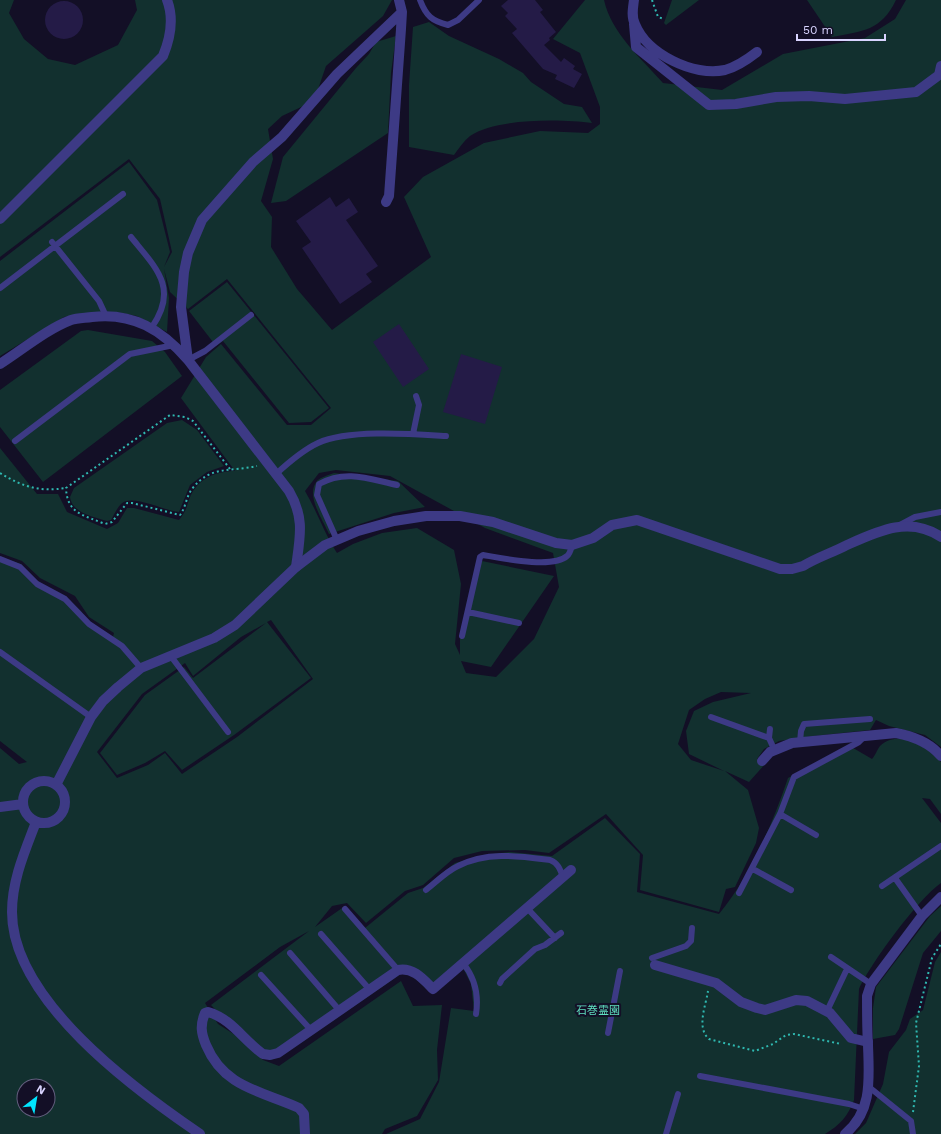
<svg xmlns="http://www.w3.org/2000/svg" width="941" height="1134" viewBox="0 0 941 1134" font-family="'Work Sans','Noto Sans JP',sans-serif">
	<rect width="100%" height="100%" fill="#130f26"/>
	<path fill="#12302f" fill-rule="evenodd" d="M0,0H14L9,13L24,39L48,59L75,65L118,45L137,10L135,0H392L383,16L326,66L314,101L282,116L268,129L273,159L261,201L272,217L271,247L297,289L332,330L431,257L404,197L423,177L484,143L540,131L588,133L600,124V107L580,53L553,39L585,0H604C611,33 642,59 663,83L722,90L783,54L865,38L895,19L906,0H941V747L925,735L889,726L876,720L870,730L813,736L779,741L764,749L757,759L765,764L749,782L725,771L748,790L759,828L756,843L735,887L726,889L719,912L640,890L643,855L606,814L549,853L525,850L482,851L454,858L423,885L405,891L366,923L347,903L332,906L315,927L345,906L365,928L408,893L423,888L455,863L483,855L510,852L552,856L605,818L640,854L637,892L719,914C751,875 772,825 788,778L848,745L872,759C875,756 877,750 880,746C898,728 928,747 941,762V814L930,799L922,798L941,823V883C918,899 871,963 859,989L854,1100C848,1116 840,1125 825,1134H386L420,1119L439,1082L451,1008L474,1011L471,984L463,968L433,994L412,976L402,973L283,1055L271,1060L259,1056L263,1060L279,1066L401,981L413,1006L442,1005L437,1050L438,1080L417,1116L385,1129L382,1134H0V748L19,764L27,762L0,741V557L21,564L41,585L65,596L80,610L89,621L113,637L114,633L89,617L75,596L40,578L22,561L0,553V448L37,494H58L67,512L107,529L118,523L127,508H134L179,520C189,508 186,504 192,493C201,477 218,471 235,471L181,398L206,357L221,344L287,425H311L331,408L227,279L188,309L170,292L164,269L169,298L167,332L137,316L116,312L86,313L64,317L0,356V261L129,162L157,200L170,252L164,267L172,252L160,199L129,159L0,257ZM336,470L390,476L485,528L553,553L559,587L534,639L496,677L466,673L461,661L491,667L554,576L477,560L460,638V655L455,644L461,584L454,550L417,528L382,533L353,544L337,553C324,533 317,511 305,491L319,473ZM271,620L313,679L237,737L182,774L165,753L148,765L117,778L97,752L142,694L185,663L193,676L241,637L266,623L193,678L184,667L145,695L100,753L117,775L145,763L165,751L182,770L234,735L311,678L267,622ZM721,692L751,693L713,702L694,711L686,731L689,754L724,771L691,760L678,744L689,710L705,699ZM309,931L211,1005L243,1040L218,1024L205,1003L280,947ZM24,1086H48V1110H24Z
		M672,0H699L666,25L664,23Z
		M807,0H896C881,31 863,31 832,37Z
		M429,22L449,36L499,59L523,73L531,82L564,104L582,107L592,123C561,119 497,118 470,136C464,141 459,148 454,155L409,147V85L413,27Z
		M396,36L391,73L388,133L286,201L271,203L283,157L356,68L369,54L376,42Z
		M227,282L329,408L311,422L289,423L223,341L216,346L189,311Z
		M88,330L152,341L165,352L182,376L43,482L0,427V390L81,331Z
		M182,420L197,430L224,466L207,472L190,485L179,512C165,511 131,493 121,504C117,508 114,515 111,520L107,521C94,517 72,513 70,497L74,488L167,423Z
		M334,473L398,481L425,507L394,513L329,534C323,520 305,495 317,481C321,477 329,475 334,473Z
		M941,906V931L923,953L899,1029L895,1035L873,1039V1008L876,987L930,916Z
		M941,952V1134H855L866,1123L883,1084L889,1052L906,1030L910,1019L923,1010L935,962Z"/>
	<path fill="#241b47" d="M508,0H535L543,10L540,12L556,32L549,38L550,40L544,45L561,62L564,58L575,66L573,69L582,74L574,88L555,79L557,75L543,69L512,33L517,29L505,16L508,13L501,6Z
		M45 20a19 19 0 1 1 38 0a19 19 0 1 1-38 0Z
		M330,197L336,207L349,198L358,212L346,220L378,266L366,274L372,282L340,304L302,248L311,242L296,221Z
		M399,324L429,369L403,387L373,342Z
		M461,354L502,367L485,424L443,412Z"/>
	<g fill="none" stroke-linecap="round" stroke-linejoin="round">
		<path stroke="#2fb8b0" stroke-width="2" stroke-dasharray="2 3" stroke-linecap="butt" d="M652,0L658,17L664,19
			M230,469L193,421L185,417L170,415L66,488C67,514 84,515 105,524L112,522L127,503H132L180,515C186,507 186,497 192,489C210,465 231,472 257,466
			M0,473C23,487 39,492 66,488
			M708,991C706,1005 696,1028 709,1039L755,1051L773,1044L786,1035L794,1034L841,1044
			M913,1112L919,1066L916,1023L932,958L941,944"/>
		<path stroke="#3d3a85" stroke-width="6" d="M420,0C426,16 432,21 448,25L458,20L479,0
			M131,237C156,268 179,288 152,327
			M52,242L99,301L106,316
			M0,288L123,194
			M188,360L205,351L251,315
			M413,434L419,405L416,396
			M15,441L130,354L174,345
			M276,474C289,462 303,450 318,443C348,429 413,434 446,436
			M900,525L915,517L941,512
			M337,540L317,495L319,484C346,469 369,479 397,485
			M0,559L20,567L37,584L65,599L89,624L122,646L141,668
			M468,612L519,623
			M462,636L480,557L483,555C501,558 553,569 567,556C570,554 571,549 572,545
			M0,652L91,717
			M170,655L228,732
			M711,717L769,738
			M770,729L769,738L774,749
			M800,742L801,731L804,724L870,719
			M780,814L816,835
			M753,869L791,890
			M895,878L922,916
			M882,886L941,846
			M426,890C436,882 447,871 458,866C487,851 519,856 550,860C558,863 560,869 563,877
			M739,893L780,814L794,777L859,742L864,737
			M527,908L555,938
			M345,909L398,970
			M321,934L370,990
			M290,953L340,1011
			M831,957L871,984
			M652,958L686,946L691,941L692,928
			M463,963C475,978 479,995 476,1014
			M261,975L311,1030
			M500,983L502,979L535,949L545,945L561,933
			M827,1011L847,969
			M608,1033L620,971
			M700,1076L849,1104L864,1109
			M869,1087L911,1121L913,1134
			M666,1134L678,1094"/>
		<path stroke="#3d3a85" stroke-width="10" d="M634,0C633,8 631,17 635,24C647,54 694,77 725,70C736,67 748,59 757,52
			M634,24L636,47L709,105L736,104L776,97L809,96L845,99L916,92L939,75L941,66
			M386,202L389,196L401,29L402,12L399,0
			M0,219L163,56C170,39 174,18 167,0
			M188,360L181,307L184,272L188,253L202,220L253,162L282,137L337,74L402,12
			M0,364C22,350 47,329 71,320C77,318 85,318 92,317C133,312 162,330 188,360L289,491C305,518 300,537 296,567
			M762,761L770,752L792,743L896,733C912,736 930,743 941,756
			M655,965L716,983L741,1002L757,1008L765,1010L796,1000L807,1001L830,1013L851,1038L868,1042
			M305,1134L304,1114L299,1108C262,1091 224,1088 206,1045C201,1033 200,1025 205,1013L208,1012C232,1019 243,1040 263,1054L270,1055L278,1053L398,970C413,967 423,979 433,989L571,870"/>
		<path stroke="#3d3a85" stroke-width="10" d="M23 802a21 21 0 1 1 42 0a21 21 0 1 1-42 0Z
			M56,785L91,717L103,701L118,687L141,668L214,638L235,625L296,567L325,545L358,531L394,521L426,516H460L493,522L556,543L572,545L593,538L612,525L637,520L780,569H792L803,566C816,558 831,553 845,546C876,532 909,515 941,537
			M0,807L23,804
			M36,822C25,851 12,880 12,912C12,1000 134,1089 200,1134
			M845,1134C873,1111 869,1078 868,1045C867,1029 867,1012 867,996L871,984L922,916L941,897"/>
	</g>
	<g text-anchor="middle" dominant-baseline="central" stroke-width="4" stroke-linejoin="round" paint-order="stroke">
		<g font-size="11" fill="#5fe0c0" stroke="#130f26">
			<text x="598" y="1010">石巻霊園</text>
		</g>
	</g>
	<g transform="translate(36 1098) rotate(31)"><circle r="19" fill="#130f26" stroke="#625e7d"/>
	<path d="M0-3L7 15L0 10L-7 15Z" fill="#00e5ff"/>
	<text y="-6" font-size="11" font-weight="bold" text-anchor="middle" fill="#d9d4ff">N</text>
	</g>
	<path d="M797 34v6h88v-6" fill="none" stroke="#d9d4ff" stroke-width="2"/>
	<text x="803" y="34" font-size="12" fill="#d9d4ff" stroke="#130f26" stroke-width="3" paint-order="stroke">50 m</text>
</svg>
